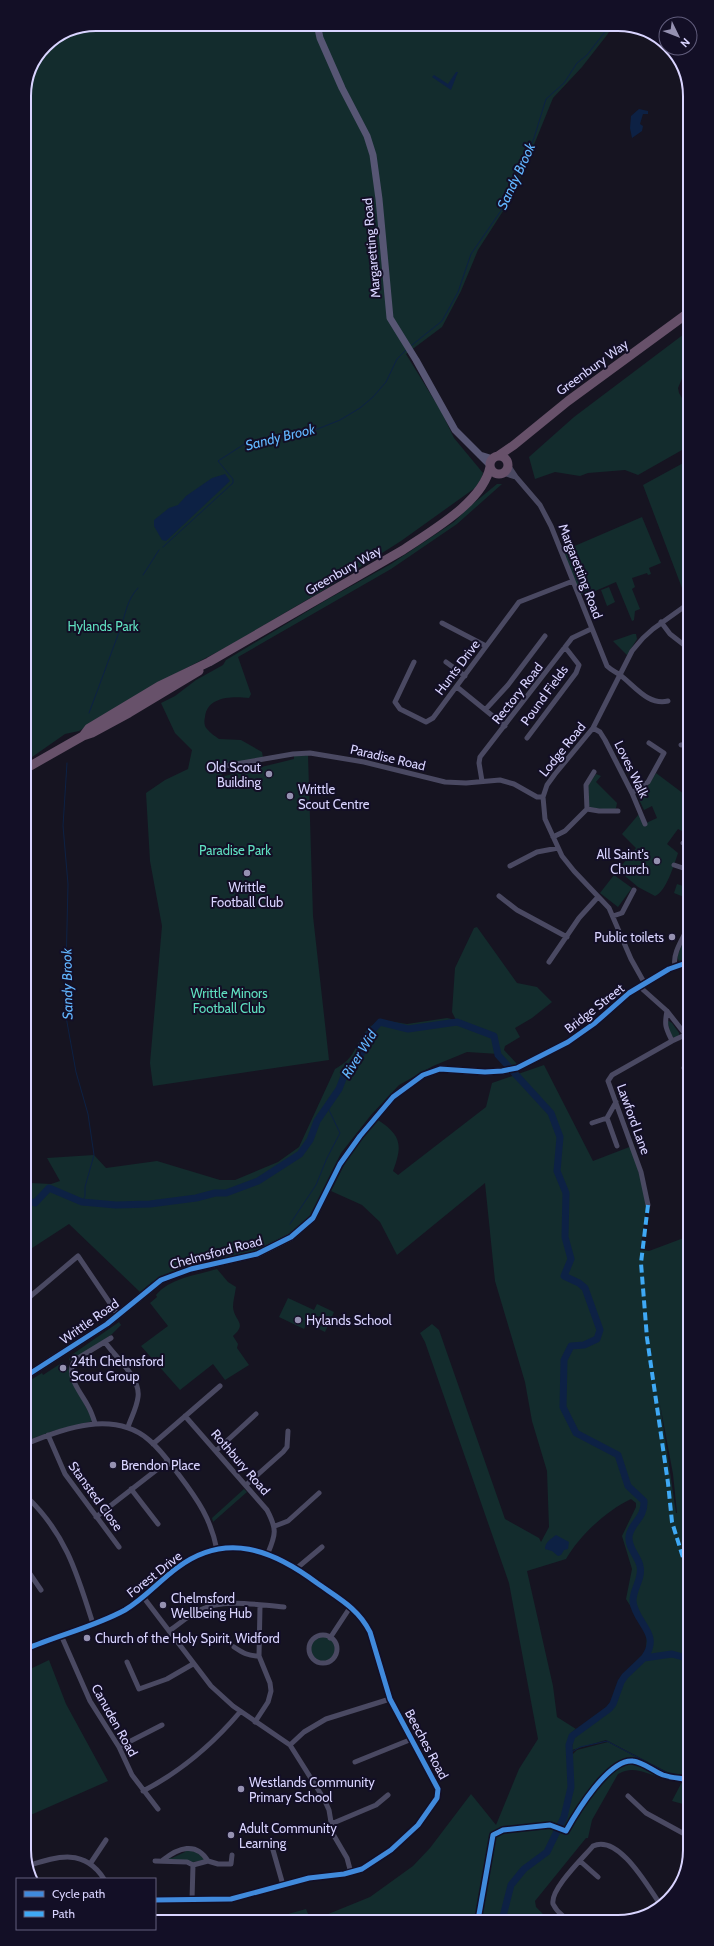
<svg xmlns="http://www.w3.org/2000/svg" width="714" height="1946" viewBox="0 0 714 1946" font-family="Cabin,sans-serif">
	<rect width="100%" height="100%" fill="#161421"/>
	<path fill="#132c2d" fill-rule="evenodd" d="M96,24H614L607,35L582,67L553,98L514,194L478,250L461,291L442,327L406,354L441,411L454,438L483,473L481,479L475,488L401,541L327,588L227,647L169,677L79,731L65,734L25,762L24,92L45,45L69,29Z
		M688,331L686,369L678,388L679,393L682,398L686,399L682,450L638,475L625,470L588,473L580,476L555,472L535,479L529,457L574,417Z
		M687,461L688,594L685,596L643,485Z
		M497,484H502L457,524L391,569L238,657L251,694L249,698C233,696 207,696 205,717C204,721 204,726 207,729C210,733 215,736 219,739L241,740L262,752L263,758C249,761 225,760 221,777L294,759V756L308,755L313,916L329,1060L153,1086L150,1063L162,926L150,861L146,793L165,780L188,769L192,750L175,733L161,703L175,696L196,680L223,665L226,660L328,599L391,564L454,522L469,507Z
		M642,517L661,563L649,568L651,574L648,575L647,573L632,578L635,587L632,589L640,609L635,611L634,620L632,621L616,582L586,595L580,594L563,551Z
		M609,587L615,602L607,606L601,590Z
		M633,634H636L637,639L627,655L613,641Z
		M656,773L688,797L689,823L684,832L678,829L667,844L678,853C674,865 666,892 655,896L638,887L618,870L636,848L622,834L639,814L644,824L657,818L652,806L644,810L637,795L646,789Z
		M596,774L601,776L596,782L617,803L616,808L614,810L591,808L589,806L588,785Z
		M614,875L632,888L618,907L600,893Z
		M677,884L689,888V899L674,893Z
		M477,927L517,983L537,987L552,1002L532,1018L515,1028L520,1037L505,1046L504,1050L518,1065L511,1067L499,1054L467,1052L433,1066L399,1085L371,1115L341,1153L310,1217L296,1231L260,1250L171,1272L152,1282L140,1292L69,1224L26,1252V1175L31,1183L51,1184L60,1181L47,1158L94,1155L106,1168L157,1161L220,1180H235L278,1162L299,1147L335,1069C357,1057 353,1047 366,1031C369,1026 377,1023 382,1020L407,1024L447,1018L456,1020L452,1012L455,968L474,928Z
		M683,942L689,948V959L679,961L677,957Z
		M667,1020L672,1023L679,1033V1036L674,1038L671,1035Z
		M544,1065L593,1161L632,1146L647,1204L640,1250L649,1251L689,1236L690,1774H671L606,1740L572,1750L573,1739L579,1734L576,1729C566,1735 566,1745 569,1754H573L577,1750L608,1742L672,1776H690V1806L672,1801L683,1780C677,1780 670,1779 664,1778C648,1775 634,1764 618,1774L592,1820L588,1838H586L535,1901L536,1907L549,1920L263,1921L306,1909L311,1921L370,1897L413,1866L430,1848L471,1794L496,1825L519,1769L538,1739L509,1583L425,1342L420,1333L432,1324L439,1330L505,1519L539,1538L541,1542L549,1527L547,1471L532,1421L525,1382L495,1281L485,1183L397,1255L380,1222L362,1205L331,1191L351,1151L378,1120C401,1135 403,1145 393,1171L398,1175L486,1107L492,1083ZM660,1404L673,1474L677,1513H676ZM631,1499L636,1503V1507L622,1536L632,1569L626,1599L647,1633L646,1651L622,1676L612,1700L605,1709L588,1723L576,1729L557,1717L553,1686L527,1571L566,1559C580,1535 606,1511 631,1499Z
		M217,1269L228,1282L236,1287C235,1294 233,1301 233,1307C234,1321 248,1323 233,1336L238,1344L237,1348L249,1365L225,1380L213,1364L180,1390L141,1346L168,1326L150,1303L157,1297L156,1295C170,1278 197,1275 217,1269Z
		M288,1298L314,1310L317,1304L334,1312L325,1332L307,1323L304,1329L279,1317Z
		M119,1322L121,1325L111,1335L72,1361L69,1360L70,1356Z
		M63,1362L58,1369L64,1373L68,1366L70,1376L93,1421L53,1431L26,1441V1383L42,1373L43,1375Z
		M244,1489L247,1492L213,1522L212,1518Z
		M311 1649a12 12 0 1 1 24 0a12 12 0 1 1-24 0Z
		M49,1660L66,1704L108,1781L26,1817V1671Z
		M186,1850L196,1852L203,1857L204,1860L193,1862L169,1859L170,1857L172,1858L185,1852Z"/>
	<path fill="#0d2144" d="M456,72H458L451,90L432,77L434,75L448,84Z
		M639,109L648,111V114H643L640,124L643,126L642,131L632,138L630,128L631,116Z
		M225,474L230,481L166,541L162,540L154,526V520L169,508L178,505L186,496L212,478Z
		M556,1535L569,1542L568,1549L564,1550L561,1555L558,1556L552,1551L545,1549C545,1542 551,1539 556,1535Z"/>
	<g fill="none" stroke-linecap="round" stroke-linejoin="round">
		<path stroke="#0d2144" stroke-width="1" d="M412,345L442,321L458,292L471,254L507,202L534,138L546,99L564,83L577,63L587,55L611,24
			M163,547L233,483V479L218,461L246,443L305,434L340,420L360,408L373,397L386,382L397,359L406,350
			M143,575L159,550
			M89,713C100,684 110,656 121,627C126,612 127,600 138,588
			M67,763L63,826L68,884L65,1011L76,1072L88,1114L94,1155L85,1187V1196L82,1202
			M290,1224L316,1185L327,1158L340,1133L327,1106
			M570,1753L580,1747L607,1741L673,1776L690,1775"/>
		<path stroke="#0d2144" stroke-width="7" d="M26,1200L35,1203L49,1188L82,1202L116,1205L150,1204L196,1198L215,1193H226L258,1181L300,1154L310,1140L317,1121L339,1089L346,1071L361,1054L369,1034L380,1022L408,1029L457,1022L494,1036L498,1055L551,1113L560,1137L557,1171L566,1193L565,1237L571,1259L564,1276L579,1283L585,1288L600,1330L597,1339L584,1345L571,1346L564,1360L563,1407L576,1433L618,1455L628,1486L644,1501C645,1519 630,1523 629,1537C628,1548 638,1556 640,1566C643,1579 632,1590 633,1602C636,1624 662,1634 644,1658
			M502,1920L511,1885L524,1869L547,1852L564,1817L571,1787L569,1745L572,1736L609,1709L613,1704L621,1682L625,1676L644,1658L672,1654L690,1659"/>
		<path stroke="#4a4962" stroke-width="5" d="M508,465L516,477L540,505L551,526L607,666C611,670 616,672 620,675C634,685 648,706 668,701
			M503,473L516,477
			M661,622L670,634L688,648
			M442,623L486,646
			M414,662L395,702L400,709L426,722L433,718L519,602L573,581
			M446,662L465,676
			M457,687L505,726
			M485,710L508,685L545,636
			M593,728L600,732L605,740L632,793L645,824
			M527,738L576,673L579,665L565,647
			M681,745L688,744
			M224,766L293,754L310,753L364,762L445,782L466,783L500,780L514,784L537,797H543
			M594,772L586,785L587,809L599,811H618
			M482,781L479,763L480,757L572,638L591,629
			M632,793L648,782L664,753L649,743
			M553,837L565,831L587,809
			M683,843L689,845
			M674,865L689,870
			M510,866L537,852L558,848
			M499,896L517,910L567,937
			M613,916L622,913L634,890
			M549,962L579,918L598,897
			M675,966C672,953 684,937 689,925
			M645,984L631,959L609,908L574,871L562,856L545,819L543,797L547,785L555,774L593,728L632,651L643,638L653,629L688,604
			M640,987L667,1011L689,1039
			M667,1011C664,1026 666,1028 672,1041
			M684,1068L689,1066
			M607,1118L617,1146
			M592,1123L607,1118L616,1102
			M648,1205L641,1172L608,1081L612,1075L672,1041L685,1035
			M26,1300L78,1256L118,1315
			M105,1342C115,1357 141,1378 138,1397C137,1407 131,1418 128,1427
			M185,1416L267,1510C277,1529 276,1534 268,1553
			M95,1423C93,1417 91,1411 88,1406C81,1392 64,1375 75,1360L111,1338
			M48,1435L65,1474L119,1547
			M26,1444C64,1428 114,1410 149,1440C161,1450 170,1463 179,1475C198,1500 211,1519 217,1550
			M153,1444L220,1386
			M217,1450L256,1414
			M246,1485L283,1452L287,1447L288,1431
			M131,1489L158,1524
			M26,1496C66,1534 77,1573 93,1624
			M96,1517L168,1461
			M275,1526L288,1521L319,1493
			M26,1568L41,1590
			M297,1568L322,1547
			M144,1598L211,1686L233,1706L290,1745L324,1799L329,1810L333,1834L347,1858L351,1873
			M169,1631C179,1624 189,1615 200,1610C226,1598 256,1605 284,1607
			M61,1635L90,1701L119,1747L132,1775L158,1809
			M309 1649a14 14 0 1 1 28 0a14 14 0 1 1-28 0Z
			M330,1638L351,1606
			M234,1647C243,1653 248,1656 259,1656
			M26,1649C58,1635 94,1627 125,1610C145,1598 158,1582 177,1568C226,1531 273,1550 317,1583C338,1598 358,1608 370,1632L390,1699L438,1789L437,1798L418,1825L391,1850L362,1869L344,1874L309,1878L231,1899L155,1900
			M127,1662L139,1689L167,1679L193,1664
			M255,1722L268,1702L271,1691L270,1683L259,1656L260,1606
			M290,1745L304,1732L326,1719L390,1699
			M119,1747L162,1725
			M355,1762L412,1739
			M143,1791C182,1771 212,1745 240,1712
			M628,1796L646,1813L690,1837
			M331,1824L376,1805L388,1795
			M271,1843L283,1885
			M163,1860C178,1848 196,1841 208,1861
			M155,1861L187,1862L193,1865L208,1861L218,1864H231L232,1855
			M580,1861L598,1877
			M90,1864L106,1840
			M27,1866C56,1857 84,1847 104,1879
			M192,1900L193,1865
			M563,1916C559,1913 555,1908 553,1904C550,1889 584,1857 593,1846C619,1834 648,1887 660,1904"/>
		<path stroke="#575674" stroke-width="7" d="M317,24L320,38L342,88L367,136L373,155L379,199L390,318L416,360L455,430L490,465
			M480,455L493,459
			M26,1376L107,1324L161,1280L191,1269L257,1254L291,1237L313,1218L340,1164L360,1136L393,1097L423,1075L440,1069L485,1072L502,1071L517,1068L568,1042L595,1023L629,993L669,969L689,962"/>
		<path stroke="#67516a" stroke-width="9" d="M498,456L514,445L568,401L688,313
			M490 465a9 9 0 1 1 18 0a9 9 0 1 1-18 0Z
			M83,736L89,728L159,686L209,662L403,550C431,531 483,502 490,467
			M25,769L83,736L92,733L129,713L199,671"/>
		<path stroke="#3fa9f5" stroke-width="4" stroke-dasharray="8 4" stroke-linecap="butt" d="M648,1205L641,1263L647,1338L668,1483L672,1522L685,1564L690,1571"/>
		<defs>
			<path id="cycleway" d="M26,1376L107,1324L161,1280L191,1269L257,1254L291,1237L313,1218L340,1164L360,1136L393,1097L423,1075L440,1069L485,1072L502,1071L517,1068L568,1042L595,1023L629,993L669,969L689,962
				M26,1649C58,1635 94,1627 125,1610C145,1598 158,1582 177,1568C226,1531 273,1550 317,1583C338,1598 358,1608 370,1632L390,1699L438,1789L437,1798L418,1825L391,1850L362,1869L344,1874L309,1878L231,1899L155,1900
				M478,1920L493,1835L503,1830L550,1825L566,1831C576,1813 609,1758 633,1761C643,1762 653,1771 663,1775C672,1778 681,1778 690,1780"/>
		</defs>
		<use href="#cycleway" stroke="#130f26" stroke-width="8"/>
		<use href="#cycleway" stroke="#408adc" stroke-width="5"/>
	</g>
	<g fill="#9591b1" stroke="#130f26" stroke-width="1.5">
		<circle cx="269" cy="774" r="4"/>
		<circle cx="290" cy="796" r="4"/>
		<circle cx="657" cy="861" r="4"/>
		<circle cx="247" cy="873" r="4"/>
		<circle cx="672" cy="937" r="4"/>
		<circle cx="298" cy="1320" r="4"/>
		<circle cx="63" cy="1368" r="4"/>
		<circle cx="113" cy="1465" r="4"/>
		<circle cx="163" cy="1605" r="4"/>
		<circle cx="87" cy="1638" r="4"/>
		<circle cx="241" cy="1789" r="4"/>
		<circle cx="231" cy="1835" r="4"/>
	</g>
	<g text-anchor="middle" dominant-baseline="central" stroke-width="4" stroke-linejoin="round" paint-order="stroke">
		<g font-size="13" fill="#d9d4ff" stroke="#130f26">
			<text transform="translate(371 248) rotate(-95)">Margaretting Road</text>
			<text transform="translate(592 367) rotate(-36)">Greenbury Way</text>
			<text transform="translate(343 570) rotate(-30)">Greenbury Way</text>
			<text transform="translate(581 571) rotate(69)">Margaretting Road</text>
			<text transform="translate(457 667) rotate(-53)">Hunts Drive</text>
			<text transform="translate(517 693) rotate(-52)">Rectory Road</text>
			<text transform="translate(544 695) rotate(-54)">Pound Fields</text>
			<text transform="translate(562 749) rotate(-51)">Lodge Road</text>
			<text transform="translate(388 757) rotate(13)">Paradise Road</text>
			<text transform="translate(632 769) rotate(64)">Loves Walk</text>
			<text transform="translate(594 1008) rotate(-38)">Bridge Street</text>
			<text transform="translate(634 1119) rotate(70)">Lawford Lane</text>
			<text transform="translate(216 1252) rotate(-15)">Chelmsford Road</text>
			<text transform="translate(89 1321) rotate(-35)">Writtle Road</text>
			<text transform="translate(241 1462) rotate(49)">Rothbury Road</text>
			<text transform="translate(96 1496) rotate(54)">Stansted Close</text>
			<text transform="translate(154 1574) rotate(-38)">Forest Drive</text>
			<text transform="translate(115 1720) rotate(61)">Canuden Road</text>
			<text transform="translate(427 1744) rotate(62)">Beeches Road</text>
		</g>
		<g font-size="13" fill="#5fe0c0" stroke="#130f26">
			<text x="103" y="626">Hylands Park</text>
			<text x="235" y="850">Paradise Park</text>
			<text x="229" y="993">Writtle Minors<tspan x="229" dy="15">Football Club</tspan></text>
		</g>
		<g font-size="13" fill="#d9d4ff" stroke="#130f26" text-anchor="start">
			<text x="261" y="767" text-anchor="end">Old Scout<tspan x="261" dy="15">Building</tspan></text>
			<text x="298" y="789">Writtle<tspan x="298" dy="15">Scout Centre</tspan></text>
			<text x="649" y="854" text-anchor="end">All Saint's<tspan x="649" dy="15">Church</tspan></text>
			<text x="247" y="887" text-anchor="middle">Writtle<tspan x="247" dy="15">Football Club</tspan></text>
			<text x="664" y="937" text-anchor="end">Public toilets</text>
			<text x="306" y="1320">Hylands School</text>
			<text x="71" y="1361">24th Chelmsford<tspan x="71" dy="15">Scout Group</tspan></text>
			<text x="121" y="1465">Brendon Place</text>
			<text x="171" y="1598">Chelmsford<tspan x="171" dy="15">Wellbeing Hub</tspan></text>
			<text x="95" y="1638">Church of the Holy Spirit, Widford</text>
			<text x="249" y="1782">Westlands Community<tspan x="249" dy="15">Primary School</tspan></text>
			<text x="239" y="1828">Adult Community<tspan x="239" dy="15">Learning</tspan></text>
		</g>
		<g font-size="14" font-style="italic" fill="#62b6ff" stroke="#130f26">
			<text transform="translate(516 176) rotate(-65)">Sandy Brook</text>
			<text transform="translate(280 437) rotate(-14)">Sandy Brook</text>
			<text transform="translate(67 984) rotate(-91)">Sandy Brook</text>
			<text transform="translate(359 1054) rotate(-58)">River Wid</text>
		</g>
	</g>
	<path d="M0 0H714V1946H0ZM96 31H618A65 65 0 0 1 683 96V1850A65 65 0 0 1 618 1915H96A65 65 0 0 1 31 1850V96A65 65 0 0 1 96 31Z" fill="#130f26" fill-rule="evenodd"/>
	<path fill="none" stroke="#d9d4ff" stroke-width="2" d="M96 31H618A65 65 0 0 1 683 96V1850A65 65 0 0 1 618 1915H96A65 65 0 0 1 31 1850V96A65 65 0 0 1 96 31Z"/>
	<rect x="16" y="1878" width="140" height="52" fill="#130f26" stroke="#625e7d"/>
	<rect x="24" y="1891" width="20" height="6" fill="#408adc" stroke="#625e7d"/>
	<text x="52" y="1898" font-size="12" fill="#d9d4ff">Cycle path</text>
	<rect x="24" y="1911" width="20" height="6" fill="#3fa9f5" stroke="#625e7d"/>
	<text x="52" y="1918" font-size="12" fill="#d9d4ff">Path</text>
	<g transform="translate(678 36) rotate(133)"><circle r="19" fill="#130f26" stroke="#625e7d"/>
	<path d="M0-3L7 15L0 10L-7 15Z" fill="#9591b1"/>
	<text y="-6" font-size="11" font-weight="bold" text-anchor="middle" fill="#d9d4ff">N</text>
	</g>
</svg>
